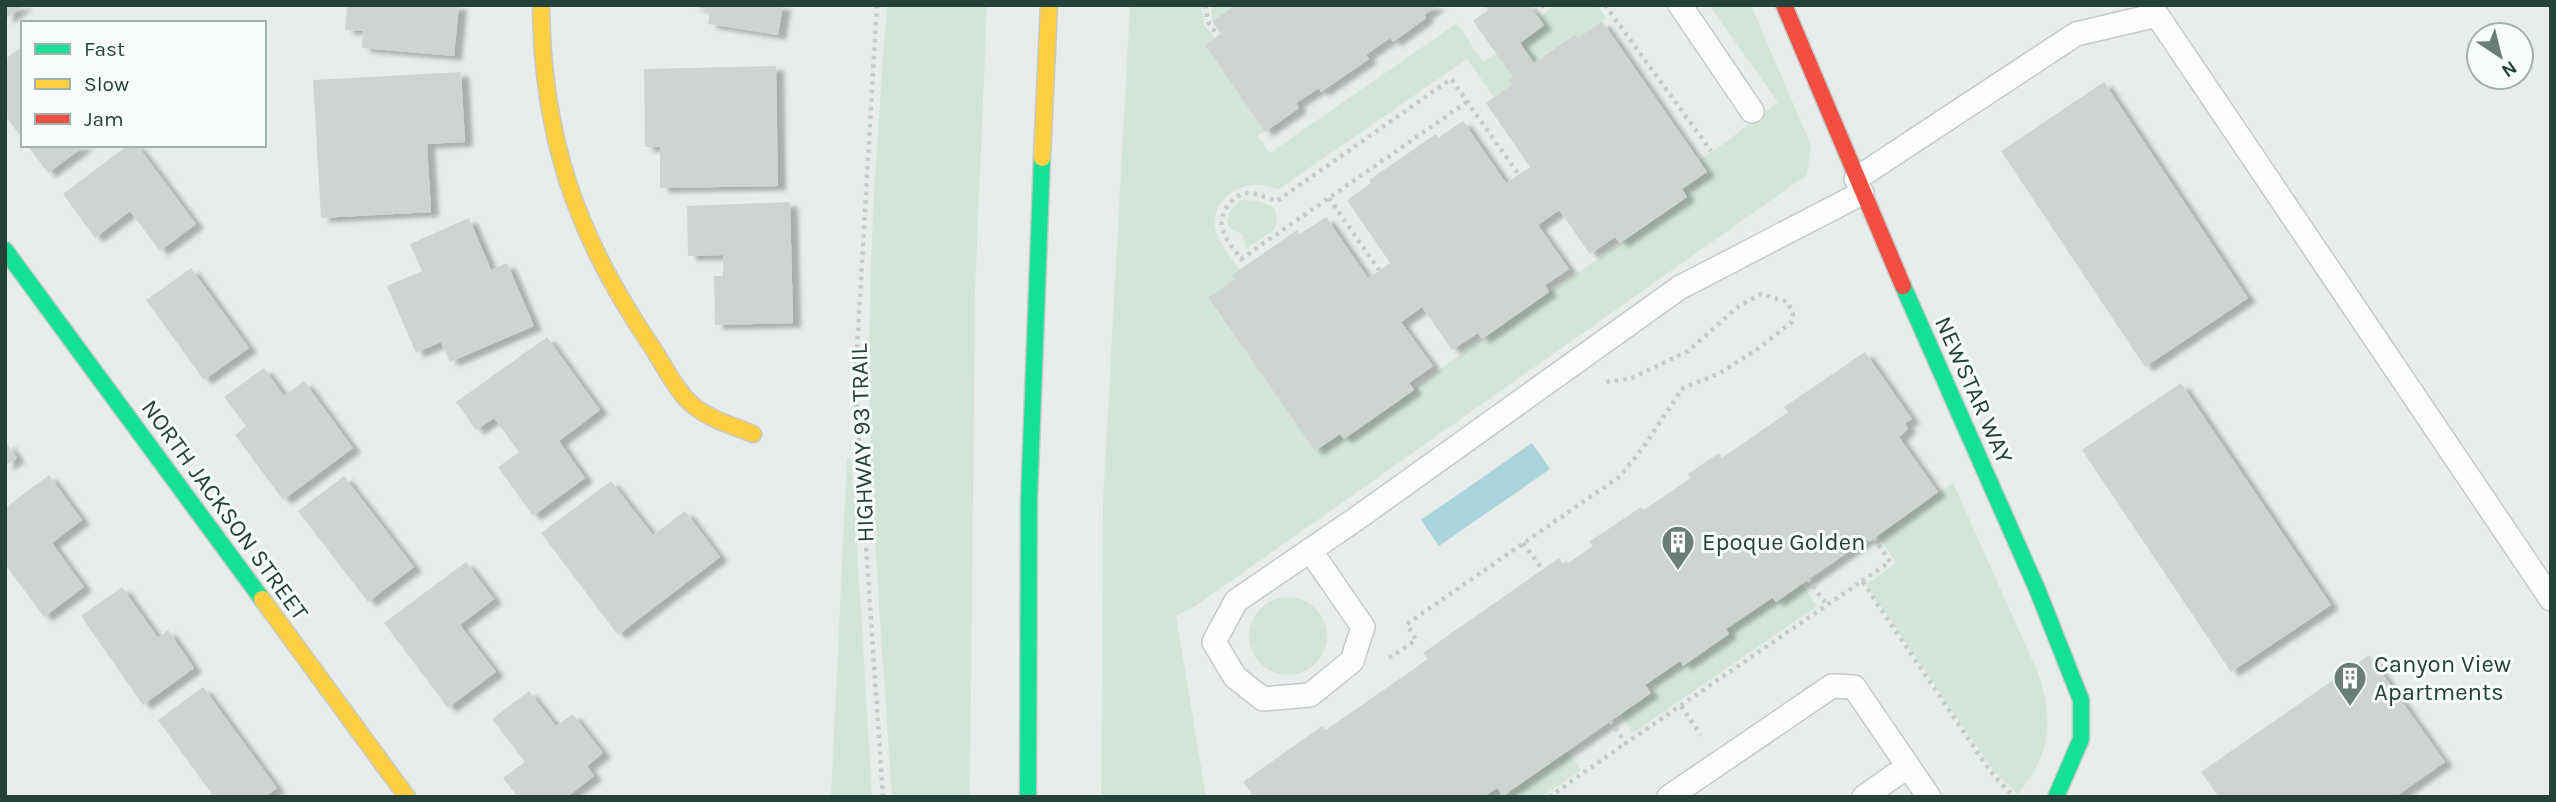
<svg xmlns="http://www.w3.org/2000/svg" width="2556" height="802" viewBox="0 0 2556 802" font-family="Karla,sans-serif">
	<defs>
		<filter id="shadow"><feDropShadow dx="8" dy="4.5" stdDeviation="2" flood-color="#0004"/></filter>
	</defs>
	<rect width="100%" height="100%" fill="#e8edeb"/>
	<path fill="#d1e6d8" d="M887,5H987L975,291L970,797H892C883,654 870,510 869,366C869,246 878,125 887,5Z
		M1130,5H1201L1204,25L1215,38L1205,45L1265,132L1257,135L1270,153L1457,23L1483,62L1496,53L1513,77L1508,81L1511,85L1494,97L1467,59L1279,189C1271,188 1260,183 1252,185C1226,188 1207,212 1218,237C1223,248 1233,260 1240,270L1233,275L1235,279L1208,299L1315,451L1340,434L1344,439L1482,339L1687,197L1682,189L1707,172L1699,160L1719,147L1778,102L1709,5H1751L1811,145L1807,175L1197,605L1176,616L1206,797H1101L1103,504Z
		M1211,5H1236L1212,21Z
		M1556,5H1597L1606,18L1578,38L1574,34L1534,63L1520,43L1544,26L1539,17Z
		M1240,200C1254,200 1264,201 1275,209L1277,220L1275,229L1246,249L1243,235L1230,228L1227,222L1230,211Z
		M847,458L852,460L872,797H831Z
		M1953,483L2038,673C2054,721 2051,754 2018,794L1993,770L1866,585L1896,563L1878,535Z
		M1802,584L1817,606L1633,733L1620,714L1650,693L1645,685L1680,661L1683,665L1729,634L1726,629L1772,598Z
		M1249 636a39 39 0 1 1 78 0a39 39 0 1 1-78 0Z
		M1567,751L1581,770L1542,797H1483L1497,788L1503,796Z"/>
	<path fill="#a9d4db" d="M1532,443L1550,469L1439,546L1421,520Z"/>
	<path fill="#cfd4d2" filter="url(#shadow)" d="M5,5H25L5,19Z
		M347,5H459L454,56L362,48L363,31L345,30Z
		M689,5H783L778,35L708,24L710,10Z
		M1236,5H1438L1424,15L1426,18L1393,42L1390,38L1366,55L1369,59L1321,92L1319,88L1296,103L1299,108L1265,132L1205,45L1221,34L1212,21Z
		M1485,5H1529L1544,25L1520,43L1534,63L1575,34L1578,38L1602,21L1707,172L1682,189L1687,197L1620,243L1615,237L1590,254L1559,210L1538,225L1569,269L1545,285L1549,292L1482,339L1478,333L1452,350L1422,307L1401,322L1433,366L1409,383L1414,390L1344,439L1340,434L1315,451L1208,298L1235,279L1232,275L1297,230L1300,234L1326,217L1368,278L1390,263L1347,200L1371,183L1369,180L1436,134L1438,138L1463,121L1506,183L1530,167L1486,103L1511,85L1508,81L1513,77L1473,21L1488,10Z
		M23,46V139L5,116V59Z
		M776,66L778,186L660,188V147H645L644,69Z
		M461,72L465,142L427,144L431,212L321,218L313,80Z
		M2104,82L2248,298L2145,367L2001,151Z
		M27,145H86L48,173Z
		M128,145H137L196,224L160,251L130,211L95,238L63,194Z
		M790,202L793,323L715,325L714,276H723V255L688,256L687,206Z
		M469,218L491,270L507,263L534,326L450,362L441,342L416,353L387,286L422,271L410,244Z
		M191,268L249,348L204,380L146,300Z
		M547,337L600,410L559,441L585,478L533,516L498,467L519,452L494,418L476,430L456,402Z
		M1865,352L1912,419L1905,423L1908,429L1899,437L1938,492L1869,542L1867,539L1776,602L1772,598L1726,629L1729,634L1683,666L1680,661L1645,685L1651,693L1503,796L1497,788L1483,797H1254L1243,782L1322,726L1326,730L1428,659L1423,653L1559,558L1564,566L1593,546L1589,542L1641,507L1644,510L1691,478L1688,474L1719,453L1722,458L1788,412L1784,407Z
		M264,368L284,396L304,381L353,448L283,500L235,435L246,426L224,397Z
		M2181,383L2331,605L2231,672L2082,450Z
		M5,441L17,458L5,466Z
		M49,475L82,520L52,543L84,587L44,617L5,564V508Z
		M344,476L414,567L368,602L298,511Z
		M611,481L653,535L685,511L720,557L618,635L541,533Z
		M466,562L494,599L460,625L496,672L448,708L384,623Z
		M122,587L158,638L168,630L194,668L143,705L81,616Z
		M2369,655L2445,762L2395,797H2219L2201,772Z
		M203,687L277,788L265,797H214L158,720Z
		M529,691L556,726L573,714L603,753L587,766L594,776L567,797H518L503,778L525,762L492,719Z"/>
	<g fill="none" stroke-linecap="round" stroke-linejoin="round">
		<defs>
			<path id="lane" d="M1680,5L1752,111
				M1856,179L2076,34L2157,15L2551,599
				M1310,550L1363,627L1352,661L1310,695L1263,699L1235,677L1214,642L1236,601L1356,519L1679,288L1862,193
				M1669,797L1832,686L1854,687L1929,797
				M1864,797L1908,766"/>
			<path id="fast" d="M5,250L262,599
				M1903,286L2037,589L2081,700V739L2056,797
				M1028,797L1029,500L1042,158"/>
			<path id="slow" d="M541,5C542,138 577,237 652,347C665,367 677,393 695,407C712,420 734,426 753,434
				M1042,158L1049,5
				M262,599L407,797"/>
			<path id="jam" d="M1784,5L1903,286"/>
		</defs>
		<use href="#lane" stroke="#c5cac8" stroke-width="26"/>
		<use href="#fast" stroke="#c3cbc8" stroke-width="19"/>
		<use href="#slow" stroke="#c3cbc8" stroke-width="19"/>
		<use href="#jam" stroke="#c3cbc8" stroke-width="19"/>
		<path stroke="#c3ccca" stroke-width="4.5" stroke-dasharray="3.5 5" stroke-linecap="butt" d="M877,5L855,383L883,797
			M1205,5L1208,22L1218,36
			M1605,5L1711,151
			M1534,12L1544,5
			M1467,102L1241,259C1227,239 1211,224 1231,202C1236,196 1243,193 1251,193C1259,194 1269,199 1277,201L1451,79L1519,175
			M1329,198L1379,270
			M1523,543L1543,570
			M1808,579L1827,605
			M1862,581L1890,562L1874,538
			M1389,658L1416,640L1407,624L1619,477L1642,449L1683,388L1720,373L1756,350L1791,323L1793,314L1788,302L1761,294L1739,306L1688,351L1630,379L1605,382
			M1681,706L1701,735
			M1610,721L1626,743L1862,581L1990,771L2014,797
			M1549,797L1626,743"/>
		<use href="#lane" stroke="#fcfcfc" stroke-width="23"/>
		<use href="#fast" stroke="#16e098" stroke-width="16"/>
		<use href="#slow" stroke="#ffcf43" stroke-width="16"/>
		<use href="#jam" stroke="#f24e42" stroke-width="16"/>
	</g>
	<defs>
		<symbol id="building-pin" viewBox="-11 -11 22 30"><path d="M0 17L-7.5 6A9.5 9.5 0 1 1 7.5 6Z" fill="#697e78" stroke="#f7fbf9"/><path d="M-4-6H4V6H1V3H-1V6H-4ZM-2.5-4.3h1.7v1.8h-1.7ZM.8-4.3h1.7v1.8H.8ZM-2.5-1h1.7V.8h-1.7ZM.8-1h1.7V.8H.8Z" fill="#fff"/></symbol>
	</defs>
	<g fill-rule="evenodd">
		<use href="#building-pin" x="1659" y="523" width="38" height="52"/>
		<use href="#building-pin" x="2331" y="659" width="38" height="52"/>
	</g>
	<g text-anchor="middle" dominant-baseline="central" stroke-width="6" stroke-linejoin="round" paint-order="stroke">
		<g font-size="24" fill="#24423a" stroke="#f7fbf9">
			<text transform="translate(1974 390) rotate(66)">NEWSTAR WAY</text>
			<text transform="translate(862 443) rotate(-92)">HIGHWAY 93 TRAIL</text>
			<text transform="translate(225 510) rotate(54)">NORTH JACKSON STREET</text>
		</g>
		<g font-size="24" fill="#24423a" stroke="#f7fbf9" text-anchor="start">
			<text x="1702" y="542">Epoque Golden</text>
			<text x="2374" y="664">Canyon View<tspan x="2374" dy="28">Apartments</tspan></text>
		</g>
	</g>
	<rect width="2556" height="802" fill="none" stroke="#24423a" stroke-width="14"/>
	<rect x="21" y="21" width="245" height="126" fill="#f7fbf9" stroke="#a3b1ad" stroke-width="2"/>
	<rect x="35" y="44" width="35" height="10" fill="#16e098" stroke="#a3b1ad" stroke-width="2"/>
	<text x="84" y="56" font-size="21" fill="#24423a">Fast</text>
	<rect x="35" y="79" width="35" height="10" fill="#ffcf43" stroke="#a3b1ad" stroke-width="2"/>
	<text x="84" y="91" font-size="21" fill="#24423a">Slow</text>
	<rect x="35" y="114" width="35" height="10" fill="#f24e42" stroke="#a3b1ad" stroke-width="2"/>
	<text x="84" y="126" font-size="21" fill="#24423a">Jam</text>
	<g transform="translate(2500 56) rotate(145)"><circle r="33" fill="#f7fbf9" stroke="#a3b1ad" stroke-width="2"/>
	<path d="M0-5L12 26L0 18L-12 26Z" fill="#697e78"/>
	<text y="-10" font-size="19" font-weight="bold" text-anchor="middle" fill="#24423a">N</text>
	</g>
</svg>
